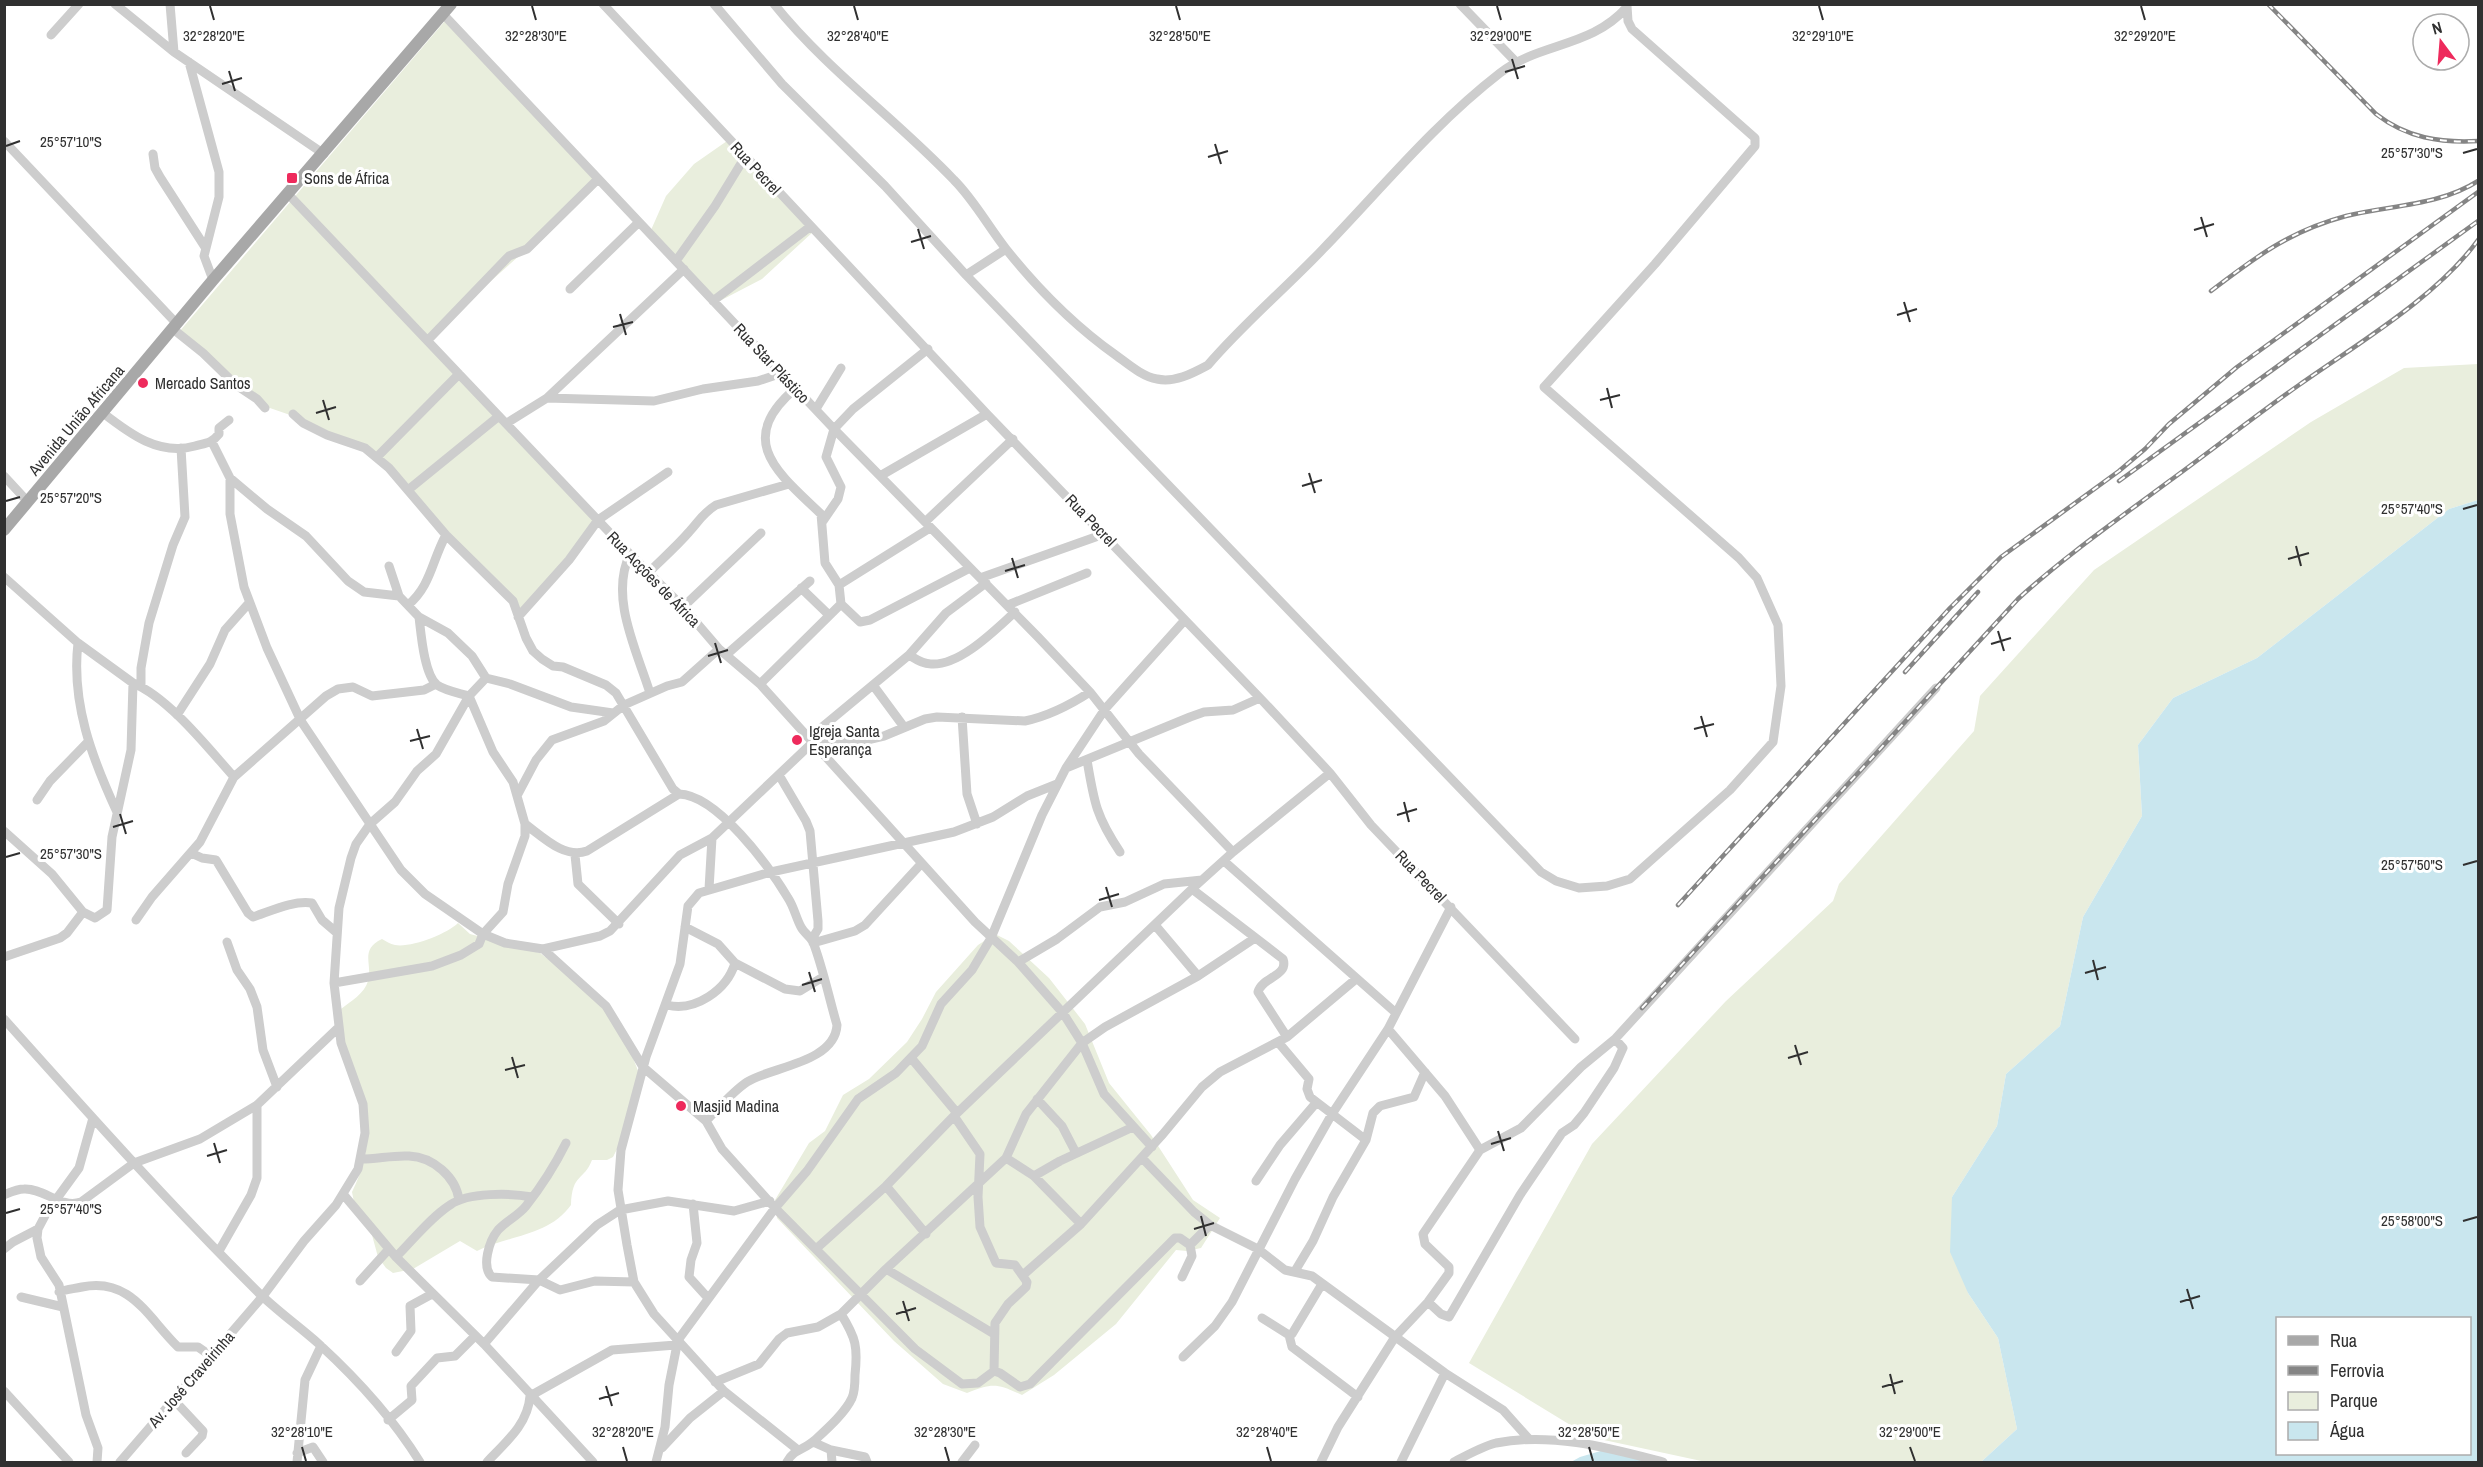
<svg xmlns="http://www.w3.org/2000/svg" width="2483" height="1467" viewBox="0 0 2483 1467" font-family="'Archivo Narrow',sans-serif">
	<rect width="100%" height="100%" fill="#fff"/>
	<path fill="#e9eedd" d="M445,21L597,172L593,190L428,337L599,525L519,612L369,452L293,416L267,407L179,332Z
		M727,141L814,231L762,279L712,305L651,230L666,196L694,164Z
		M2478,364V500L2449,509L2257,658L2173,698L2138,745L2142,816L2083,917L2060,1026L2006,1074L1997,1126L1952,1197L1968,1293L1998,1338L2017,1429L1981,1462H1706L1590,1437L1469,1363L1592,1144L1726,1001L1833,901L1839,884L1974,731L1980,696L2094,570L2311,422L2404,368Z
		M458,923L470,934L540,953L578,982L602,1006L628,1046L639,1073L620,1143L613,1157L607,1160H592C584,1181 572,1173 571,1205C549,1236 509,1235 477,1251L460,1241L413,1269L393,1273L386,1268L378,1257L372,1235L354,1202L352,1192C380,1135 362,1115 348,1061C344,1044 343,1026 341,1009C350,1002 365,993 368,981C373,964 359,950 382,939C386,941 390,944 395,945C411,948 447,934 458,923Z
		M995,934L1009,941L1049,978L1085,1024L1109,1083L1151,1135L1193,1200L1220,1218L1201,1248L1187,1251L1176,1250L1116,1324L1054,1375L1022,1395C996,1383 993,1383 967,1393L943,1384L894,1341L777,1218L775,1200L809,1143L825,1131L843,1095L869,1079L907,1042L922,1019L936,992L978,945Z"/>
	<path fill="#c9e6ee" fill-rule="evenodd" d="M2478,500V1462H1981L2017,1429L1998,1338L1968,1293L1950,1252L1952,1197L1997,1126L2006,1074L2060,1026L2083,917L2142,816L2138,745L2173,698L2257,658L2449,509ZM2278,1318H2470V1454H2278Z
		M1604,1450L1655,1462H1571L1580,1457Z"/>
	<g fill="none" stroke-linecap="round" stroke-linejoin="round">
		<path stroke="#cdcdcd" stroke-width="9" d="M115,4L174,52L324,154
			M170,4L174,52
			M603,4L987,414L1260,698L1330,773L1371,825L1575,1039
			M714,4L782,84L885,186L966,275L1541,872L1556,881L1579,888L1607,886L1630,879L1730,790L1773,742L1781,686L1778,625L1757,578L1739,558L1544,387L1655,264L1755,146V138L1632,29L1628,21L1627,6
			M774,4C827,70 896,119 954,180C974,200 988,226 1006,249C1038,289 1076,327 1117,356C1128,364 1143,377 1157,379C1175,383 1193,373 1208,365C1244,323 1286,288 1323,249C1381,189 1434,124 1500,73C1540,42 1591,48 1627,7
			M1460,4L1516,62
			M443,14L834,429L1038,637L1090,692L1139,754L1233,852
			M51,35L79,4
			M189,62L219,172V197L204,256L213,280
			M4,141L177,324
			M153,154L155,168L160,177L205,247
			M289,195L630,554L683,607L719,649L760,684L975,922L1018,962L1063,1013L1082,1043L1104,1094L1152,1147
			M676,261L715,206L745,157
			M966,275L1006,249
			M570,289L638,223
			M713,301L811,226
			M173,329L203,353L236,385L257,399L265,408
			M428,340L509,256L527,249L598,179
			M796,388C734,440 778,473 821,514L825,563L839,585L841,604L860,622L870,620L970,568
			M547,398L654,401L703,389L758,381L782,373
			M816,409L841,368
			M103,413C130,434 159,456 195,446C206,443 212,443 219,434V428L229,420
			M293,414L303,423L327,435L365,448L389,468L446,535L513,601L526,638L533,651L542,659L553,666L563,667L606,685L616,693L673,789L679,794C717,795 769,866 788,898C794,907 796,918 801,927C804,933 810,936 813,942C823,968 829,998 837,1025C835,1063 770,1067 747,1082C732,1092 719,1108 706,1121
			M507,423L547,398L684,269
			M212,442L230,478L267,509L306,536L348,581L364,592L399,596
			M377,457L459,374
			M4,476L28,502
			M880,476L987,414
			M230,478V514L244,587L267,648L301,721L401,870L425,894L483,934L505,943L543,949L600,936L610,931L680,855L712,838
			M408,490L499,416
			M823,521L838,499L841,487L826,457L834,429L853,409L928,349
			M925,522L1013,439
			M630,554C609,597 637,651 650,693
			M389,566L399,596L419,617L448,633L472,656L486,678L510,684L571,707L613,713
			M648,573C662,559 677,546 689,532C699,521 703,513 716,505L789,484
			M4,577L78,643L133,683C169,698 208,748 234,777
			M980,578L1104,534
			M839,585L930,528
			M801,588L829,615
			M408,605C431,586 432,560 446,535
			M1008,605L1087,573
			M683,607L761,533
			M518,617L569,560L598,520L668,472
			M78,643C71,703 92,758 117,812
			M726,655L810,581
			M909,655C916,659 922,664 931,664C960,666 995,630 1015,612
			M760,684L841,604
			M873,685L904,727
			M141,686V668L149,623L173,545L185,517L181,448
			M177,715L210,664L225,630L249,603
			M962,717L967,794L977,824
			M809,738L909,655L946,613L986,583
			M1087,760C1094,802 1096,816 1120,852
			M1066,768L1190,717L1204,712L1233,710L1260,698
			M779,775L806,821L810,831L818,921V929L812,939
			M518,794L536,760L552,740L604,721L624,705L667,686L682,682L719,649
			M37,800L50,781L88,742
			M525,824C543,837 564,859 587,851L679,794
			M4,831L52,874L83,912L95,918L107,910L112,837L131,750L133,683
			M191,853L202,858L216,860L248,913L253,917C271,911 294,900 312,903L322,920L336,932
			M575,855L578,884L619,924
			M1224,861L1396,1013
			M709,889L712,838L811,744L867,740L884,736L925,719L937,717L1025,721C1049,716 1070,705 1090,692
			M1192,889L1283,959C1289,976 1262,977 1258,992L1287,1037
			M136,920L152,897L200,842L234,777L326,696L338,689L353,687L372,696L424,690L436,684
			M1155,925L1198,976
			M685,927L718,944L735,963L785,989L800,991L823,977
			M227,942L237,970L250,989L257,1007L263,1050L277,1087
			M813,943L855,931L865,925L921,864
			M543,949L606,1006L643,1067L706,1121L722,1149L775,1208L915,1349L962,1384L978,1383L994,1371L1000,1373L1020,1387L1030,1384L1175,1238H1180L1190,1245L1210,1225
			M4,957L60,938L67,933L83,912
			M1018,962L1057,939L1100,907L1125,902L1164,884L1202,880
			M334,983L432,966L461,955L479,944L483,934L503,912L508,884L525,836V824L513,782L493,752L469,696C459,693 446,691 437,685C424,674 421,633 419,617
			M667,1005C695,1012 727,990 735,963
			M4,1019C88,1113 172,1207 261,1295C280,1313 301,1328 320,1345C357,1379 394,1420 420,1462
			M1388,1029L1445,1096L1480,1150
			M1278,1042L1309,1079L1307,1089L1310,1097L1366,1140
			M912,1059L957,1113
			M1037,1099L1062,1126L1076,1153
			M954,1116L980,1154L978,1197L980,1227L996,1263L1015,1265L1027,1282L1026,1287L1008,1304L995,1323L994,1371
			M93,1118L79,1168L47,1212L38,1229L37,1238L41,1257L59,1285L86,1415L98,1448L97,1462
			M566,1143C555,1165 541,1187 526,1206C518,1216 506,1221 498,1230C489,1241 481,1267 492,1277L539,1280L560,1290L595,1281L634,1282
			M1006,1158L1034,1176L1081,1224
			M1142,1158L1194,1212L1210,1225L1258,1249L1285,1270L1312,1276L1445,1373L1503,1410L1529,1439
			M361,1159C377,1159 393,1155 409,1156C433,1157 456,1177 459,1200
			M1034,1176L1060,1161L1133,1127
			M1256,1181L1280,1145L1316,1103
			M886,1186L926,1234
			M343,1194L396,1257L484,1344L593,1462
			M4,1195C11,1192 17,1189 24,1189C44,1188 61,1209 81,1202L134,1163L200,1139L257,1105L339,1027
			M693,1204L697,1243L691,1260L689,1277L708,1298
			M817,1248L886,1186L954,1116L1192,889L1233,852L1330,773
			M4,1249L13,1242L38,1229
			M219,1251L251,1195L257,1178V1105
			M396,1257C413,1240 430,1218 450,1205C468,1192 511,1193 532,1197
			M886,1269L994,1334
			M1295,1271L1313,1241L1333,1197L1366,1140L1373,1113L1380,1106L1414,1097L1425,1072
			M1023,1275L1081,1224L1163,1134L1202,1087L1220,1072L1287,1037L1356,979
			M1182,1277L1192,1256L1190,1245
			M360,1281L389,1249
			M59,1292C67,1289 73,1289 82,1287C131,1277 148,1318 178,1347H198L211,1356
			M21,1297L63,1307
			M1428,1302L1441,1314L1449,1317L1520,1195L1562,1133L1574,1125L1584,1113L1614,1068L1623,1048L1615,1039
			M1262,1318L1289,1335L1292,1334L1322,1284
			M1289,1335L1292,1347L1358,1397
			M484,1344L539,1280L597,1225L620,1210L668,1201L734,1211L770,1201
			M396,1352L411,1331L410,1306L432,1294
			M1183,1357L1215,1326L1232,1302L1295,1179L1332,1114L1388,1029L1451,907
			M715,1382L759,1364L779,1339L787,1333L818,1327L841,1314L886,1269L1006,1158L1026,1114L1082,1043L1105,1027L1198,976L1255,938
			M4,1391L69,1462
			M174,1400L203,1431L202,1436L186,1453
			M388,1420L412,1400L411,1386L437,1358L455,1356L475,1336
			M813,1442L831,1450L832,1462
			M662,1448L690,1418L724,1391
			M798,1450L724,1391L654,1314L634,1282L627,1245L618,1190L621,1150L646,1057L680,964L688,906L699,893L771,872L954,832L993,817L1027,796L1057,784
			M831,1450L865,1457L867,1462
			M297,1453L313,1447L323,1462
			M120,1462L263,1296L304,1241L336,1205L358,1169L365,1133L363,1104L341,1043L334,983L339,908L351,858L356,844L370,824L395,802L417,771L436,754L469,696L486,678
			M297,1462L305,1380L321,1346
			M487,1462C506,1442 528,1424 530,1396L612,1350L676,1345
			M656,1462L665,1427L669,1385L678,1340L775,1208L807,1171L858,1099L896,1073L922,1046L941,1004L972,970L991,938L1042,815L1066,768L1105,709L1184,621
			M787,1462C793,1449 806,1449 815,1440C827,1429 845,1413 852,1398C855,1391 855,1383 855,1375C858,1347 856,1338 841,1314
			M962,1462L975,1445
			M1321,1462L1338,1427L1395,1337L1428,1302L1449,1273V1267L1425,1244L1423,1234L1480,1150L1521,1128L1581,1067L1615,1039L1936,688
			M1401,1462L1445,1373
			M1454,1462C1467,1455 1481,1447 1496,1443C1552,1432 1609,1448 1663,1462"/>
		<path stroke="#a8a8a8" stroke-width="12" d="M4,530L213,280L451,4"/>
		<defs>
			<path id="rail" d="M2268,4L2376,114C2407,138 2440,143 2478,141
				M2211,291C2257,256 2290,231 2346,216C2390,205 2439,206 2478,181
				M2119,481L2478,221
				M1905,672L1978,592
				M1678,905L1950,608L2001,557L2119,471L2145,449L2169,424L2237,367L2478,192
				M1642,1008L2018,599C2065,556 2117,520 2168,482C2212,450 2255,416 2299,385C2357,344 2437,297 2478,240"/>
		</defs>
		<use href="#rail" stroke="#858585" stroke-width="4.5"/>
		<use href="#rail" stroke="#fff" stroke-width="2" stroke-dasharray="7" stroke-linecap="butt"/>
	</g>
	<path fill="none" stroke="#303030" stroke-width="2" d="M210,6L214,20M532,6L536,20M854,6L858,20M1176,6L1180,20M1497,6L1501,20M1819,6L1823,20M2141,6L2145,20M1512,59L1518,79M229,71L235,91M1505,72L1525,66M222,84L242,78M1215,144L1221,164M6,146L20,141M2463,153L2477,149M1208,157L1228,151M2201,217L2207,237M918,229L924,249M2194,230L2214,224M911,242L931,236M1904,302L1910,322M620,314L626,335M1897,315L1917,309M613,327L633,322M1607,388L1612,408M323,400L329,420M1600,400L1620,395M316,413L336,407M1309,473L1315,493M1302,486L1322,480M6,501L20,497M2463,509L2477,505M2296,546L2301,566M1012,558L1018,578M2288,559L2309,553M1005,571L1025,565M1998,631L2004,651M715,643L721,663M1991,644L2011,638M708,656L728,650M1701,716L1707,737M417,729L423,749M1694,729L1714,724M410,741L430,736M1404,802L1409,822M120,814L126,834M1397,815L1417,809M113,827L133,821M6,857L20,853M2463,865L2477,861M1106,887L1112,907M1099,900L1119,894M2093,960L2098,980M809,972L815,992M2085,973L2106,967M802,985L822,979M1795,1045L1801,1065M512,1057L518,1078M1788,1058L1808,1052M505,1070L525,1065M1498,1131L1504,1151M214,1143L220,1163M1491,1144L1511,1138M207,1156L227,1150M6,1213L20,1209M1201,1216L1206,1236M2463,1221L2477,1217M1194,1229L1214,1223M2187,1289L2193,1309M903,1301L909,1321M2180,1302L2200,1296M896,1314L916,1308M1890,1374L1895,1394M606,1386L612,1406M1882,1387L1903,1381M599,1399L619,1393M302,1447L306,1461M623,1447L627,1461M945,1447L949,1461M1267,1447L1271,1461M1589,1447L1593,1461M1910,1447L1915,1461"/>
	<g fill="#ee2a5c" stroke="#fff" stroke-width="2">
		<rect x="286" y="172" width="12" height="12" rx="3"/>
		<circle cx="143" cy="383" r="6"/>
		<circle cx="797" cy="740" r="6"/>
		<circle cx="681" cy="1106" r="6"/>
	</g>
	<g text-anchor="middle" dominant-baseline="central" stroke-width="6" stroke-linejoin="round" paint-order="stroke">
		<g font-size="16" fill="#303030" stroke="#fff">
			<text transform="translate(756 168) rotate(47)">Rua Pecrel</text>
			<text transform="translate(772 363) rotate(47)">Rua Star Plástico</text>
			<text transform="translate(76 420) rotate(-50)">Avenida União Africana</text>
			<text transform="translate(1091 520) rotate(46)">Rua Pecrel</text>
			<text transform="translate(654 579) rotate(46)">Rua Acções de África</text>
			<text transform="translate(1421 876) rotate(46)">Rua Pecrel</text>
			<text transform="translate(191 1379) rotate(-49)">Av. José Craveirinha</text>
		</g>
		<g font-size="16" fill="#303030" stroke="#fff" text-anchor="start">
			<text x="304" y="178">Sons de África</text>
			<text x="155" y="383">Mercado Santos</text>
			<text x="809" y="731">Igreja Santa<tspan x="809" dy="18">Esperança</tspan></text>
			<text x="693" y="1106">Masjid Madina</text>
		</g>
	</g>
	<g font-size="15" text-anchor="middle" fill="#303030" stroke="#fff" stroke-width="6" stroke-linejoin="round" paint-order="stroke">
		<text x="214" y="41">32°28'20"E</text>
		<text x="536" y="41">32°28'30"E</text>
		<text x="858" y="41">32°28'40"E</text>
		<text x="1180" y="41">32°28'50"E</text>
		<text x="1501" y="41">32°29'00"E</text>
		<text x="1823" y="41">32°29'10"E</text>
		<text x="2145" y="41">32°29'20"E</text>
		<text x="71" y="147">25°57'10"S</text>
		<text x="2412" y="158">25°57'30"S</text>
		<text x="71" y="503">25°57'20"S</text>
		<text x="2412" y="514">25°57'40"S</text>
		<text x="71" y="859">25°57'30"S</text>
		<text x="2412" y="870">25°57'50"S</text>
		<text x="71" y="1214">25°57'40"S</text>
		<text x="2412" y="1226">25°58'00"S</text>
		<text x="302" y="1437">32°28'10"E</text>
		<text x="623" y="1437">32°28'20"E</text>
		<text x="945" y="1437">32°28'30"E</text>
		<text x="1267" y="1437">32°28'40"E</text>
		<text x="1589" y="1437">32°28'50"E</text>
		<text x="1910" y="1437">32°29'00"E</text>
	</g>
	<rect width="2483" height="1467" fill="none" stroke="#303030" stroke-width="12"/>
	<rect x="2276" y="1317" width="195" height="138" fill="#ffffff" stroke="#acacac" stroke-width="1.5"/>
	<rect x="2288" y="1336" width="30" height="9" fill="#a8a8a8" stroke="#acacac" stroke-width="1.5"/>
	<text x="2330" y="1347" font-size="18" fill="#303030">Rua</text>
	<rect x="2288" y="1366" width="30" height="9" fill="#858585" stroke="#acacac" stroke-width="1.5"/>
	<text x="2330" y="1377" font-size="18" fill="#303030">Ferrovia</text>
	<rect x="2288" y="1392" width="30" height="18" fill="#e9eedd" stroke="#acacac" stroke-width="1.5"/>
	<text x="2330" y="1407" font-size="18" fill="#303030">Parque</text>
	<rect x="2288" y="1422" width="30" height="18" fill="#c9e6ee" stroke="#acacac" stroke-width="1.5"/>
	<text x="2330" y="1437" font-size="18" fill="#303030">Água</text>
	<g transform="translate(2441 42) rotate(344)"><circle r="28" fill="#ffffff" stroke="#acacac" stroke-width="1.5"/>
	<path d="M0-4.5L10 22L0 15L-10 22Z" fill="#ee2a5c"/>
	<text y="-9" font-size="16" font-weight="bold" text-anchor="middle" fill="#303030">N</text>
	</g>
</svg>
